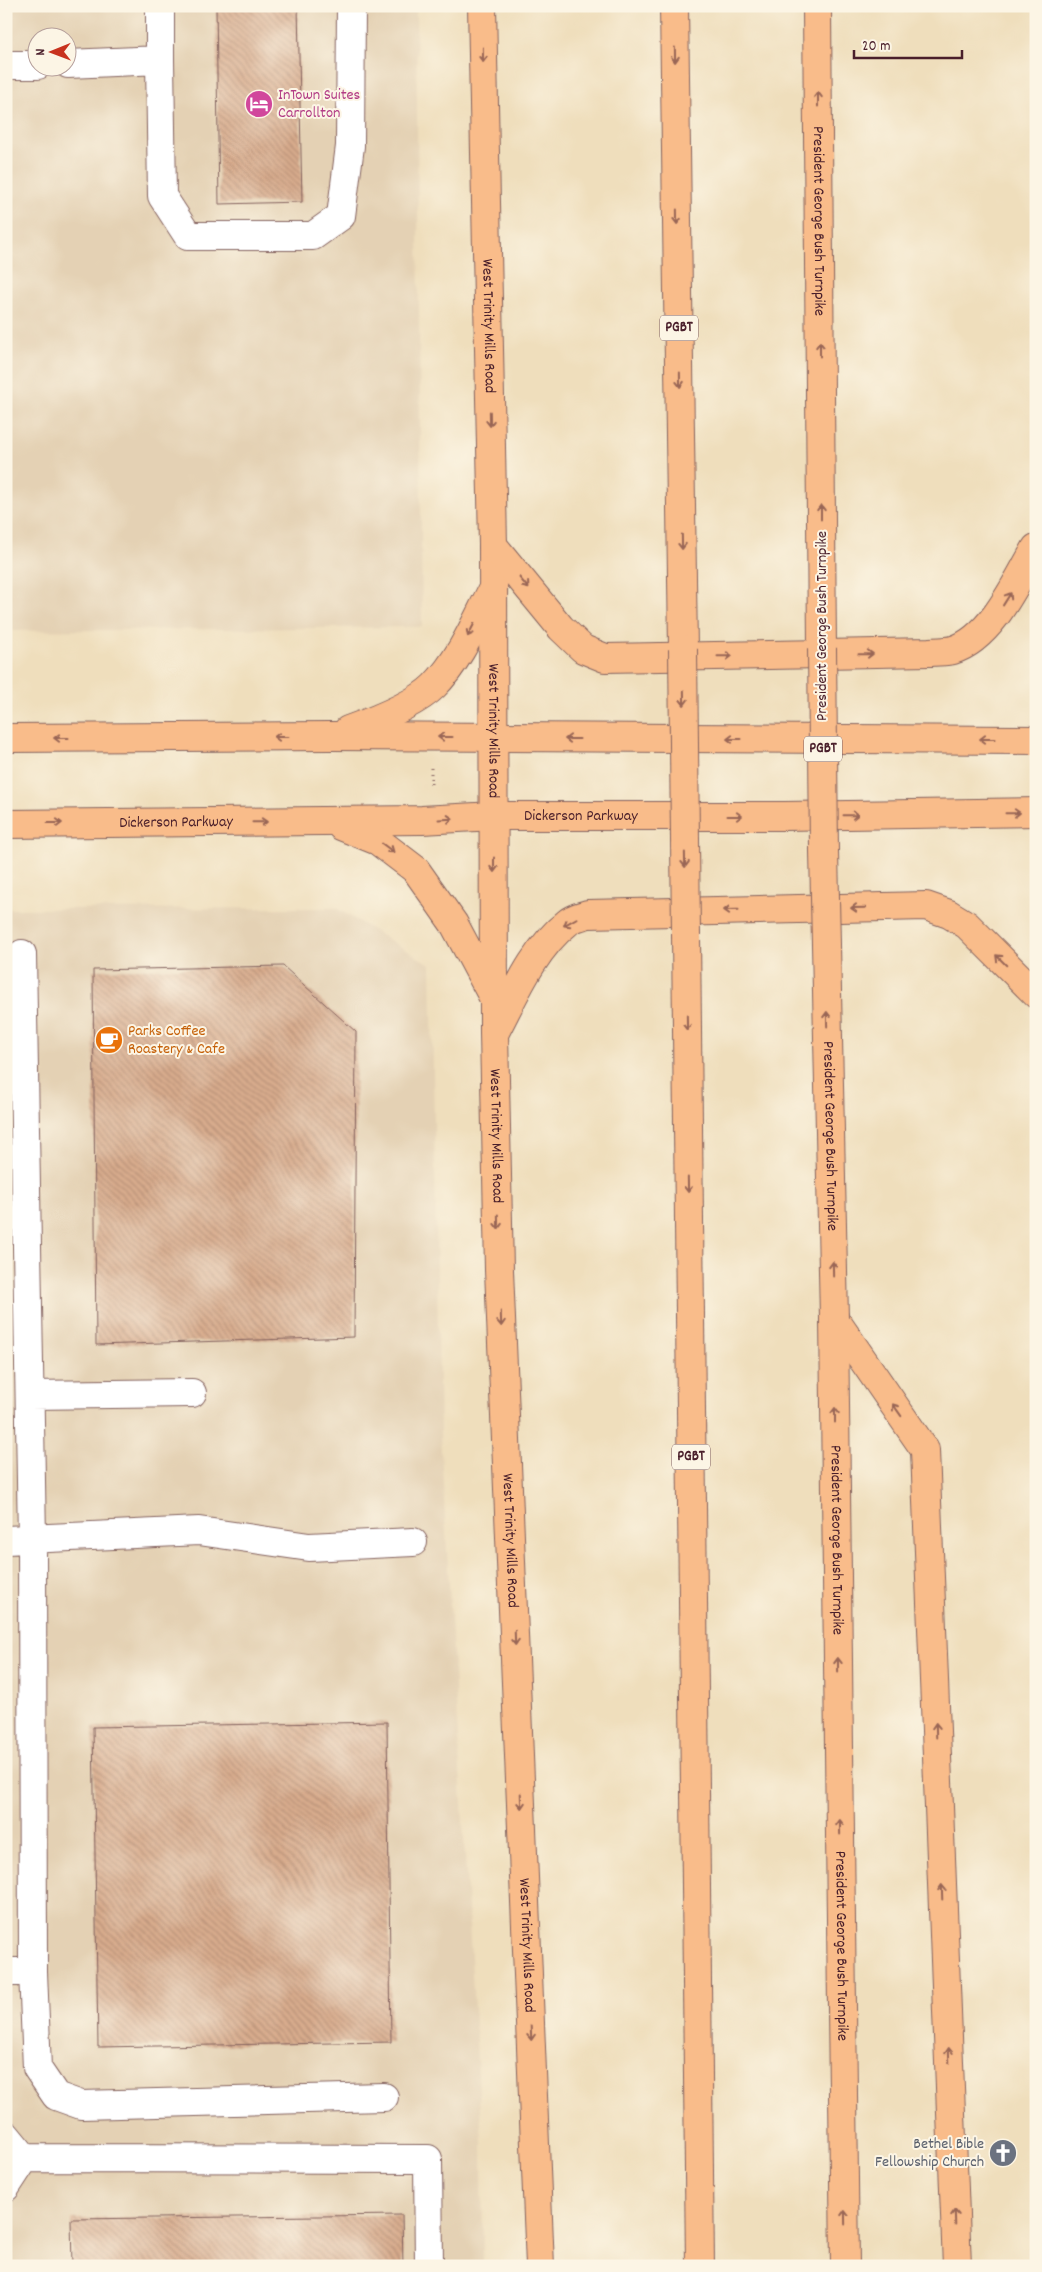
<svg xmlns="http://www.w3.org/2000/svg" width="1042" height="2272" viewBox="0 0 1042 2272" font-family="Dekko,sans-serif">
	<defs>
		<pattern id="building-back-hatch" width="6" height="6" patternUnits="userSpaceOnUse" patternTransform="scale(1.25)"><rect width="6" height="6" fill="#d8ac8d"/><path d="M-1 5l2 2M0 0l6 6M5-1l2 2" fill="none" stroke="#b18b73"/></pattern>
	</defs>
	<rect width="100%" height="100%" fill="#fcf5e5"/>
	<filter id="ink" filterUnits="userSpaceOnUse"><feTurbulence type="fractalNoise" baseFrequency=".02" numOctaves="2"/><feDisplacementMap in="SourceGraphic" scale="10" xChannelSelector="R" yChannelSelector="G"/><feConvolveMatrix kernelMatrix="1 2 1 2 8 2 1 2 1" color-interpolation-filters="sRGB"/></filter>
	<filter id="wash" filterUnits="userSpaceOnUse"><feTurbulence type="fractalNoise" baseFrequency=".0096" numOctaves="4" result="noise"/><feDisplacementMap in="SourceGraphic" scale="20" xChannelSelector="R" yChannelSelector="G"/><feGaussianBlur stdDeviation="1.12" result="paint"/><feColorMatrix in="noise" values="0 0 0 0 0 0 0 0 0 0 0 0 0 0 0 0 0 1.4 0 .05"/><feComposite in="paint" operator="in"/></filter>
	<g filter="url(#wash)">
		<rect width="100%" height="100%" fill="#efdebc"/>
		<path fill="#e4d1b4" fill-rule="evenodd" d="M6,6H416L422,627L6,631ZM38,38H68V68H38Z
			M336,908L431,965L440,1433L482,2142L483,2266H6V909Z"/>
		<g id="blocks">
			<path fill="url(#building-back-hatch)" d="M216,6H298L302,202L219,204Z
				M283,966L356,1032L354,1337L96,1345L93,970Z
				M387,1722L391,2042L98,2047L93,1727Z
				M402,2215L403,2266H72L71,2219Z"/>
		</g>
	</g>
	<g filter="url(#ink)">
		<use href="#blocks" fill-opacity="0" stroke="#84625e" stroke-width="1"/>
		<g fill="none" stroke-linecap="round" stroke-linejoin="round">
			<defs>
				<path id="minor" d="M160,6V60
					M68,64L160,60L162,196L188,236H313L341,216L350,146L351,6
					M6,65H38
					M30,1395L192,1393
					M6,1540L199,1531L309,1547L413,1542
					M6,1972H33L32,1539L22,954
					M33,1972L37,2068L56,2096L81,2105L384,2097
					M6,2135L25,2158L428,2159L429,2266
					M6,2187L25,2158"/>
				<g id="major">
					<path id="s1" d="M482,6L493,545L494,1033L499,1270L540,2266"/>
					<path d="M493,545L561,628L583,649L605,658L930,652C938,651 946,652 953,650C992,638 1017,581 1036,548"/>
					<path d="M348,730C373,721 415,705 434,686C460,660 475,623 492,590"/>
					<path d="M6,738L330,736L1036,740"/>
					<path id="s2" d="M6,824L422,820L494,816H784L1036,812"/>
					<path d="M341,826L378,841L416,870L454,924L493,997"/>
					<path d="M496,1030C515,994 534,949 567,923C572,918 581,916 588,914L926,906L949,914L967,925L1036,994"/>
				</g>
				<g id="highway">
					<path d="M674,6L683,649"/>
					<path id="s3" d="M817,6L822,648"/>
					<path d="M834,1318L925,1450L957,2266"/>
					<path id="s4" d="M834,1318L845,2266"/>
				</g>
			</defs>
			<use href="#minor" stroke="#84625e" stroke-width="30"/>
			<use href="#major" stroke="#84625e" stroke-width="30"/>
			<use href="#highway" stroke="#84625e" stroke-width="30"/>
			<path stroke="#84625e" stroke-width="3" stroke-dasharray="1 4" stroke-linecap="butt" d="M431,768V787"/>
			<use href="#minor" stroke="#fff" stroke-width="28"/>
			<use href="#major" stroke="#f9bc8a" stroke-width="28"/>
			<use href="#highway" stroke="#f9bc8a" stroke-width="28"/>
			<defs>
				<g id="highway-bridge">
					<path id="s5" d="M822,648L824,851L834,1318"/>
					<path d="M683,649L700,2266"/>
				</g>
			</defs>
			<use href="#highway-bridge" stroke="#84625e" stroke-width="30" stroke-linecap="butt"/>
			<use href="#highway-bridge" stroke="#f9bc8a" stroke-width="28"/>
		</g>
		<defs><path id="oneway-shaft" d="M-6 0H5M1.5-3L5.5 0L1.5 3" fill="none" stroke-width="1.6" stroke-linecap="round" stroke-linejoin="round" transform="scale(1.25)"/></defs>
		<g stroke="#996656">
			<use href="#oneway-shaft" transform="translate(483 55) rotate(89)"/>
			<use href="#oneway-shaft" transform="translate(675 55) rotate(89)"/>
			<use href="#oneway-shaft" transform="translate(818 99) rotate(-90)"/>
			<use href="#oneway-shaft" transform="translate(677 217) rotate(89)"/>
			<use href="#oneway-shaft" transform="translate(820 349) rotate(-90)"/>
			<use href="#oneway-shaft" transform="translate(680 380) rotate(89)"/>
			<use href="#oneway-shaft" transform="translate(490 419) rotate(89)"/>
			<use href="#oneway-shaft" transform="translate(821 512) rotate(-90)"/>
			<use href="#oneway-shaft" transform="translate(682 542) rotate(89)"/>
			<use href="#oneway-shaft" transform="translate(524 583) rotate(50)"/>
			<use href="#oneway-shaft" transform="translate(1007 599) rotate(-58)"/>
			<use href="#oneway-shaft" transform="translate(471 630) rotate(117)"/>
			<use href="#oneway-shaft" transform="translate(866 654) rotate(-1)"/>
			<use href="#oneway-shaft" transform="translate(725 656) rotate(-1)"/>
			<use href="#oneway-shaft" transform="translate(684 698) rotate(89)"/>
			<use href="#oneway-shaft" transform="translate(281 737) rotate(180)"/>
			<use href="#oneway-shaft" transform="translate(445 737) rotate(-180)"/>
			<use href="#oneway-shaft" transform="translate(61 738) rotate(-180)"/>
			<use href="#oneway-shaft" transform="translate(572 739) rotate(-180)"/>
			<use href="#oneway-shaft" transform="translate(734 739) rotate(-180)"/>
			<use href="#oneway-shaft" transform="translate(987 739) rotate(-180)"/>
			<use href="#oneway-shaft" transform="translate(1013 813) rotate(-1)"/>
			<use href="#oneway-shaft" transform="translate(851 815) rotate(-1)"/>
			<use href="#oneway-shaft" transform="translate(735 816)"/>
			<use href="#oneway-shaft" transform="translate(446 819) rotate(-3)"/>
			<use href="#oneway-shaft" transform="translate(260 822) rotate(-1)"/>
			<use href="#oneway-shaft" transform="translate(55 823)"/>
			<use href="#oneway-shaft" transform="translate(388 848) rotate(37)"/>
			<use href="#oneway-shaft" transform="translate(685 860) rotate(89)"/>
			<use href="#oneway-shaft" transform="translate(494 865) rotate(90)"/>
			<use href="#oneway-shaft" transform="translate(858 908) rotate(179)"/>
			<use href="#oneway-shaft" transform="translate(731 910) rotate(179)"/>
			<use href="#oneway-shaft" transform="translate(570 922) rotate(150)"/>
			<use href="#oneway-shaft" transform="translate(1001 960) rotate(-135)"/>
			<use href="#oneway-shaft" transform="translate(827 1019) rotate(-91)"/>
			<use href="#oneway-shaft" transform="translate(687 1023) rotate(89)"/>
			<use href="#oneway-shaft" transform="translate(688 1185) rotate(89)"/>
			<use href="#oneway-shaft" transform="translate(498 1222) rotate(89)"/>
			<use href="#oneway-shaft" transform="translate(833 1269) rotate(-91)"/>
			<use href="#oneway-shaft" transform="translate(501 1319) rotate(88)"/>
			<use href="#oneway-shaft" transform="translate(897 1410) rotate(-125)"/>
			<use href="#oneway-shaft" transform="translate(835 1415) rotate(-90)"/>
			<use href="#oneway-shaft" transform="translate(515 1638) rotate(88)"/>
			<use href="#oneway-shaft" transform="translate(838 1665) rotate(-91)"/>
			<use href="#oneway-shaft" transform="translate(936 1730) rotate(-92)"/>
			<use href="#oneway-shaft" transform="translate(521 1801) rotate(88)"/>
			<use href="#oneway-shaft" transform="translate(840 1827) rotate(-91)"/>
			<use href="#oneway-shaft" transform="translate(942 1892) rotate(-92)"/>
			<use href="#oneway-shaft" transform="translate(531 2033) rotate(88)"/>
			<use href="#oneway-shaft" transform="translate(949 2055) rotate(-92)"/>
			<use href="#oneway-shaft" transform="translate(845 2217) rotate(-91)"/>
			<use href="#oneway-shaft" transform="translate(955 2217) rotate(-92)"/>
		</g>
	</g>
	<defs>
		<symbol id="hotel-disc" viewBox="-11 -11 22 22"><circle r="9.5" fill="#d1479c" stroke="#fcf5e5"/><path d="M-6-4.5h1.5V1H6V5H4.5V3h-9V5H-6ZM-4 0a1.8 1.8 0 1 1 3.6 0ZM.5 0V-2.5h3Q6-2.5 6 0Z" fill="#fff"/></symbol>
		<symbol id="cafe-disc" viewBox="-11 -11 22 22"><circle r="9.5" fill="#e8710a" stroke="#fcf5e5"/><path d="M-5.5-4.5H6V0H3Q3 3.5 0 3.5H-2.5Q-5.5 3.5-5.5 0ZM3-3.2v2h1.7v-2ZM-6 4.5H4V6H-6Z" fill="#fff"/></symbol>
		<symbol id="church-disc" viewBox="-11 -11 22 22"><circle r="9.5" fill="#6b7280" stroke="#fcf5e5"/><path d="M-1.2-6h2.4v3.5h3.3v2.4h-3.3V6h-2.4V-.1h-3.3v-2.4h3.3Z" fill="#fff"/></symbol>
	</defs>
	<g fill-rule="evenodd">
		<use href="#hotel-disc" x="243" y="88" width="32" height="32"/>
		<use href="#cafe-disc" x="93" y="1024" width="32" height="32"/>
		<use href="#church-disc" x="987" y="2137" width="32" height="32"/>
	</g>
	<g text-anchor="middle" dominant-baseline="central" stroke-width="4" stroke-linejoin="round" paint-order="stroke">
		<g fill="#fcf5e5" stroke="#7f5f63" stroke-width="1">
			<rect x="660" y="315.5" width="38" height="25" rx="4"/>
			<rect x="804" y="736.5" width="38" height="25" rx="4"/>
			<rect x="672" y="1444.5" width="38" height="25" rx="4"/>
		</g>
		<g font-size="15" font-weight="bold" fill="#4a1f2b">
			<text x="679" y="328">PGBT</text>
			<text x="823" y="749">PGBT</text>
			<text x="691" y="1457">PGBT</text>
		</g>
		<g font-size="16" fill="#b23c85" stroke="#fcf5e5" text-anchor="start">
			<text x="278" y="95">InTown Suites<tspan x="278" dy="18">Carrollton</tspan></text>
		</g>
		<g font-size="16" fill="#4a1f2b" stroke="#fcf5e5">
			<text stroke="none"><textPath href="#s3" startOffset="215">President George Bush Turnpike</textPath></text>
			<text stroke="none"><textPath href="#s1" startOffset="320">West Trinity Mills Road</textPath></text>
			<text transform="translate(822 626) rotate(-90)">President George Bush Turnpike</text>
			<text stroke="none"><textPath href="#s1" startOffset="725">West Trinity Mills Road</textPath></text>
			<text stroke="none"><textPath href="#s2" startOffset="575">Dickerson Parkway</textPath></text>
			<text stroke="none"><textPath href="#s2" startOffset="170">Dickerson Parkway</textPath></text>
			<text stroke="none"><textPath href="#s1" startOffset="1130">West Trinity Mills Road</textPath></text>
			<text stroke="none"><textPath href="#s5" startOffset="488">President George Bush Turnpike</textPath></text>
			<text stroke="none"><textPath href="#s1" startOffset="1535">West Trinity Mills Road</textPath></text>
			<text stroke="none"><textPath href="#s4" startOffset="222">President George Bush Turnpike</textPath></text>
			<text stroke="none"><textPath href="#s1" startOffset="1940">West Trinity Mills Road</textPath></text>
			<text stroke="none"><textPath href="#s4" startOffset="628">President George Bush Turnpike</textPath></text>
		</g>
		<g font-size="16" fill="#c56008" stroke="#fcf5e5" text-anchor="start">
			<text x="128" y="1031">Parks Coffee<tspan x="128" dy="18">Roastery &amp; Cafe</tspan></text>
		</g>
		<g font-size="16" fill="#5b616d" stroke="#fcf5e5" text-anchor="end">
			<text x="984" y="2144">Bethel Bible<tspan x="984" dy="18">Fellowship Church</tspan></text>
		</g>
	</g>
	<rect width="1042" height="2272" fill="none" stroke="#fcf5e5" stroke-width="25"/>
	<g transform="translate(52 52) rotate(269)"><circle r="24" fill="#fcf5e5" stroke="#b59f9b"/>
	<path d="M0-4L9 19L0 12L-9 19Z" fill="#c8321e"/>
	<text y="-8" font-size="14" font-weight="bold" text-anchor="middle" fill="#4a1f2b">N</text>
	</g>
	<path d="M854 50v8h108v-8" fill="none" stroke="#4a1f2b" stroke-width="2.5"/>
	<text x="862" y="50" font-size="15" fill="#4a1f2b" stroke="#fcf5e5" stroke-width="4" paint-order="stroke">20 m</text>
</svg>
